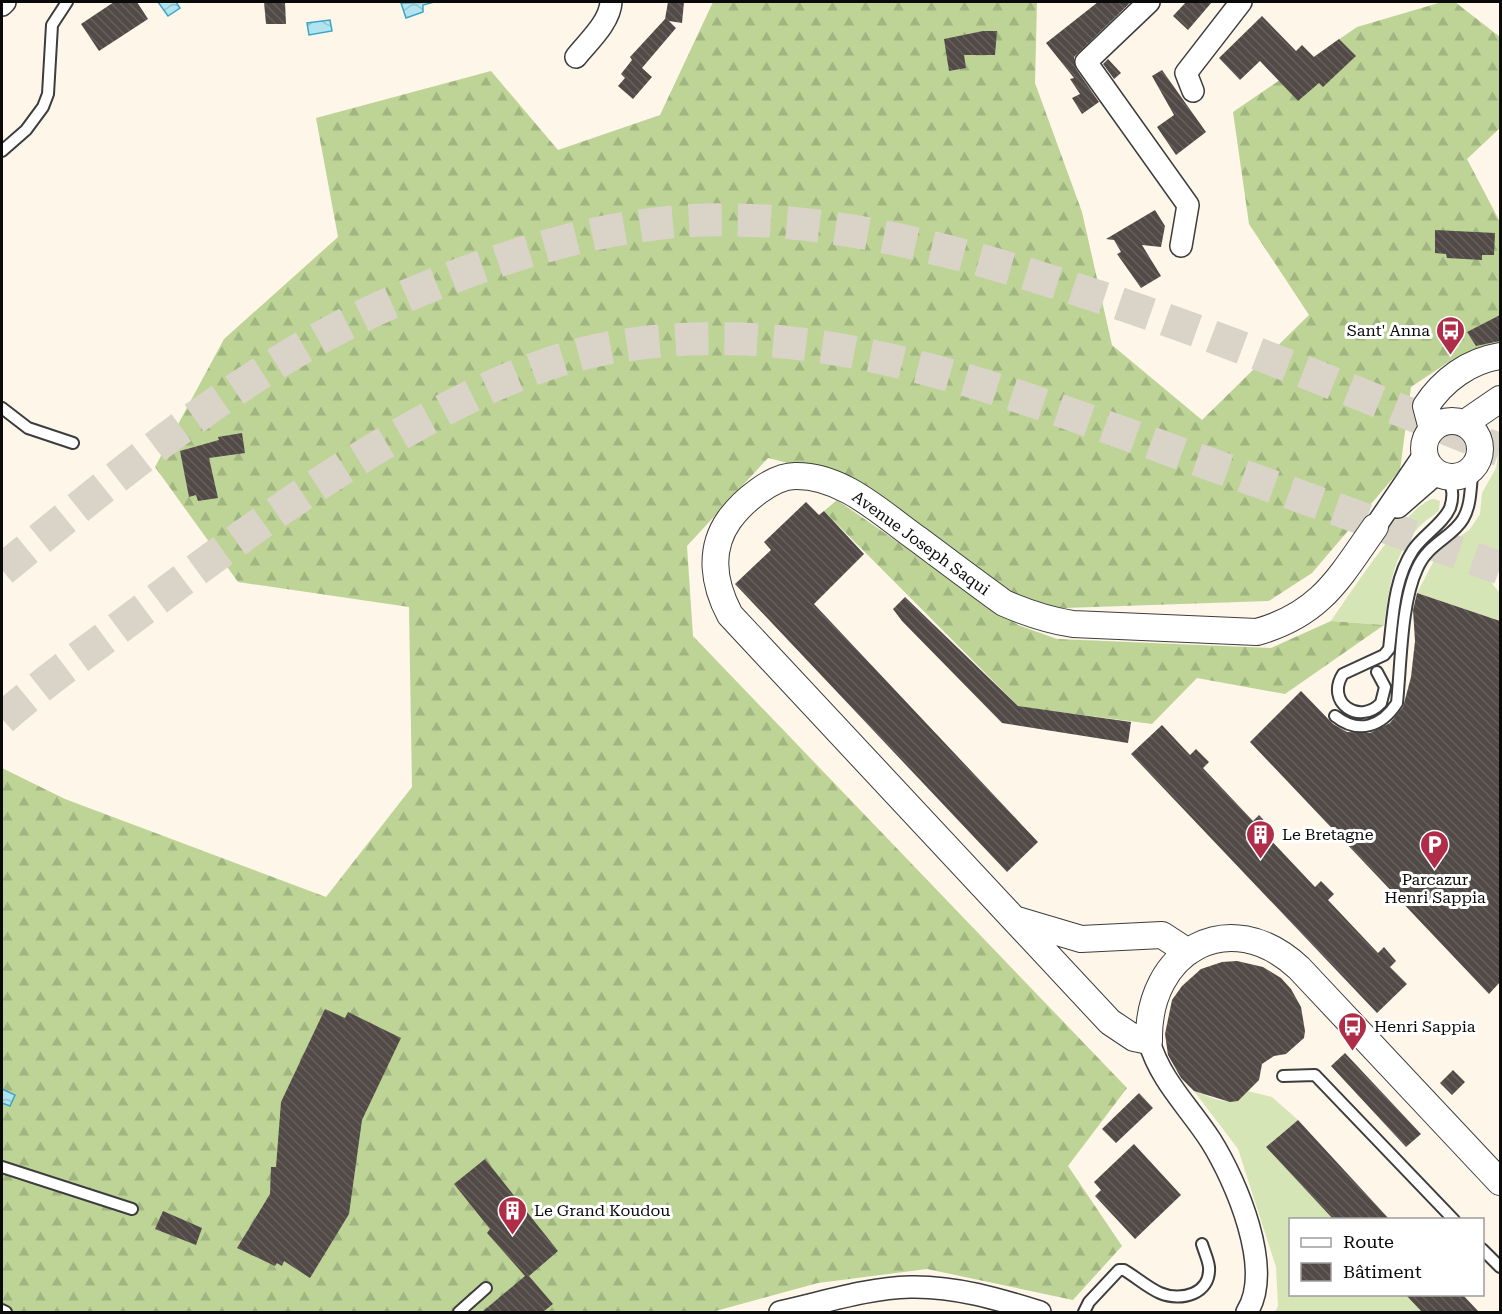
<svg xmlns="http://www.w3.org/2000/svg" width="1502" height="1314" viewBox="0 0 1502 1314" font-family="'Roboto Serif',serif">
	<defs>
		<pattern id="forest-firs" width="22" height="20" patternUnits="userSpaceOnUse" patternTransform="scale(1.5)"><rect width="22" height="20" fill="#bdd496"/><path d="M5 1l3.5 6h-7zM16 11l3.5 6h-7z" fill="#a1b580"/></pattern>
		<pattern id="water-waves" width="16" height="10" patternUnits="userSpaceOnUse" patternTransform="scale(1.5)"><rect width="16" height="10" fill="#b1e4f1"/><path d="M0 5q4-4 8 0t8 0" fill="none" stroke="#97c2cd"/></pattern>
		<pattern id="building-back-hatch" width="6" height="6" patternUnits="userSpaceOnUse" patternTransform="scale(1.5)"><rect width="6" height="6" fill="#524a47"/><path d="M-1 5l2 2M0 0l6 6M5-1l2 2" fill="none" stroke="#66605d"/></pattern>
	</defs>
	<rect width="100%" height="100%" fill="#fef6e9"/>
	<path fill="#d6e5b6" d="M1500,442V553L1493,557C1488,573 1487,581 1500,592V621L1417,593L1438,553L1470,529L1480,514L1482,493L1496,468Z
		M1434,499L1440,501L1439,510C1434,516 1427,519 1421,525C1393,552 1389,589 1384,625L1331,621C1348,597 1410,500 1434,499Z
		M1194,1091C1217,1099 1229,1109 1248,1091L1272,1097L1298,1120L1266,1147L1335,1219L1290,1220V1294L1406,1295L1423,1312H1275L1278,1306L1276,1267L1238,1149Z"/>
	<path fill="url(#forest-firs)" d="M713,2H1037L1035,83L1082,212L1112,345L1202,420L1309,315L1249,224L1233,112L1357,27L1442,2H1455L1500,37V128L1467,159L1500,222V349L1453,359L1411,387L1400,470L1312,573L1269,601L1035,609L844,477L768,458L687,546L693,636L1127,1088L1068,1166L1122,1246L1073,1300L927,1269L818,1283L712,1312H2V768L65,799L326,897L412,787L409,607L238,582L155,467L224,339L338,237L316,118L491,71L558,150L660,115Z
		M837,500L1018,625L1057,639L1271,648L1331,621L1384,625L1285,694L1197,678L1152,724L1022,707L1017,705L824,511Z"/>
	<path fill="url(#water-waves)" stroke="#3da5c3" stroke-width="1.5" d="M158,2H176L180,8L168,16Z
		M434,2L423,5V12L406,18L401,3Z
		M330,20L332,31L309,35L307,23Z
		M2,1089L15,1095L10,1106L2,1103Z"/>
	<path fill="url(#building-back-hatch)" d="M114,2H137L148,19L99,51L81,24Z
		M264,2H285L286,24H266Z
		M668,2H684L682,23L669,21L676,28L642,68L652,77L633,99L618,86L625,78L621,74L632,60L630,57L665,19Z
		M1098,2H1131L1074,57L1076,69L1099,102L1082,114L1072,98L1080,94L1070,79L1074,78L1046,43Z
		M1186,2H1212L1188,30L1173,16Z
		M1262,16L1296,51L1302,45L1314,57L1339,39L1356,56L1323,87L1319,83L1298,101L1260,61L1240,80L1219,58Z
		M983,31H997L995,55H964L966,68L949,71L944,39Z
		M1108,59L1121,73L1114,79L1103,64Z
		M1162,70L1206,132L1176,155L1157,127L1174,115L1152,76Z
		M1155,210L1165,226L1161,247L1142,245L1161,276L1141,288L1117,254L1121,252L1114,240L1106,239Z
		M1435,230L1495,233L1494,255H1482V260L1447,258L1446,254L1435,253Z
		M1500,315V341L1476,346L1467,332Z
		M242,433L245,453L209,458L218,498L198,501L196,495L189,497L180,451L219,440L218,437Z
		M806,502L819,515L824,511L864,554L814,604L1038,842L1007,872L735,584L771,550L764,542Z
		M1417,593L1500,621V982L1489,994L1250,742L1301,691L1333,724L1347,732L1370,733L1390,723L1403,707L1411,677L1415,641L1413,610Z
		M905,597L1018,706L1131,722L1128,743L1002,723L902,621L893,609Z
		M1162,725L1190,755L1196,749L1209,762L1203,768L1253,821L1259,815L1271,828L1265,834L1315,887L1321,881L1334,894L1328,900L1378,953L1384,947L1396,961L1390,967L1407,984L1377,1013L1131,754Z
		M1237,961L1263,967L1281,978L1291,989L1301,1007L1305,1031L1304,1038L1286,1054L1274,1056L1262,1064L1259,1080L1238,1101L1230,1102L1194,1091L1181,1078L1168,1055L1165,1034L1172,1000L1182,986L1201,969L1222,962Z
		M325,1009L345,1018L348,1012L401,1038L362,1120L349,1214L310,1278L284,1261L282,1266L277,1263L275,1266L237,1248L270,1194L271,1167H276L281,1102Z
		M1345,1053L1421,1134L1406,1147L1331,1066Z
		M1453,1070L1465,1082L1452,1095L1440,1083Z
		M1139,1093L1153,1108L1116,1143L1102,1129Z
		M1298,1120L1390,1220H1334L1266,1147Z
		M1134,1144L1181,1195L1135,1239L1095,1196L1101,1190L1094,1182Z
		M485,1159L558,1251L529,1276L553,1304L543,1312H482L525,1276L487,1233L490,1229L454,1184Z
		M163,1211L202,1228L196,1245L155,1229Z
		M1405,1294H1462L1479,1312H1422Z"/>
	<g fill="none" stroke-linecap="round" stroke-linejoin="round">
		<path stroke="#d9d3c8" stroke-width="33" stroke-dasharray="33 16" stroke-linecap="butt" d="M2,570C112,480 228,382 356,319C453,272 577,228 685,221C814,213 941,246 1063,285C1212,332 1356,393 1500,450
			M2,719C49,677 102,641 152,603C238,538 325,475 420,423C478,391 538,362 603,349C800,311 984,383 1165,448C1277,488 1389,528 1500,568"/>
		<defs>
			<path id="service" d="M2,151L26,130L43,107L48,94L52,25L67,2
				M2,408L28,428L73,443
				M1377,672L1385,687L1381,703C1359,726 1325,702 1343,674L1384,655L1389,649C1393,615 1394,579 1413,550C1423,535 1443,524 1450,508C1454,496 1453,487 1447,477
				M1335,716C1359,735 1382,726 1397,703C1401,665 1401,603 1417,569C1428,543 1452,538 1463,519C1472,504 1470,485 1473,469
				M1283,1076L1315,1075L1454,1220
				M2,1167L132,1209
				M1482,1249L1500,1267
				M2,1310L6,1312
				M459,1312L486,1288
				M1084,1312L1089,1302L1119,1270H1124C1136,1277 1148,1288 1160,1293C1181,1302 1211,1294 1209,1267C1208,1259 1204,1251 1202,1244"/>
			<path id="minor" d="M1149,2L1086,62L1188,205L1181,246
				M2,5L5,2
				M576,57C588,42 610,22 611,2
				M1193,91L1186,73L1241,2
				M1398,507L1437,473
				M1375,527L1424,455
				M1149,1041C1160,1080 1189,1107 1211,1141C1236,1181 1274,1269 1247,1312
				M780,1312C822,1303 867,1288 910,1287C955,1286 998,1299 1040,1312"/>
			<path id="tertiary" d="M1424 449a28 28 0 1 1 56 0a28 28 0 1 1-56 0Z
				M1465,423L1500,399
				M1432,429L1426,406C1443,380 1469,361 1500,356
				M1375,527C1339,578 1321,614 1257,632L1073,624C1048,620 1027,613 1004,603C975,582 947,561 919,540C882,514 843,475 795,476C772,476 742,502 729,520C708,550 714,585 730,615L1110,1022L1134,1038L1149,1041C1147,951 1229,903 1299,968L1500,1182
				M1017,920L1081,939L1162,935L1188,952"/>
		</defs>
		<use href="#service" stroke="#3d3d3d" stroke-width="14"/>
		<use href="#minor" stroke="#3d3d3d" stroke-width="24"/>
		<use href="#tertiary" stroke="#3d3d3d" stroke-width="28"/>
		<use href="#service" stroke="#fff" stroke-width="10"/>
		<use href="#minor" stroke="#fff" stroke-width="21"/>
		<use href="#tertiary" stroke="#fff" stroke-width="26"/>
	</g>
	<defs>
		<symbol id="bus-pin" viewBox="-11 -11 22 30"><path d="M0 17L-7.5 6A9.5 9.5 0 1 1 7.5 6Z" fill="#b02d49" stroke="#fff"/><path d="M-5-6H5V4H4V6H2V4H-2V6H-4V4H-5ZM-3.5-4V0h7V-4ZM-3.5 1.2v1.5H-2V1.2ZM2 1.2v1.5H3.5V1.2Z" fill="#fff"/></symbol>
		<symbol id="building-pin" viewBox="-11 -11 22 30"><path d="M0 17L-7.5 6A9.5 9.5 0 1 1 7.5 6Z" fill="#b02d49" stroke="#fff"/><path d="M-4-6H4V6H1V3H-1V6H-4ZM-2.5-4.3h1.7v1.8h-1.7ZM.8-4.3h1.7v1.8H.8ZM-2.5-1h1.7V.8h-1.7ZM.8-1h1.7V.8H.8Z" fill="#fff"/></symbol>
		<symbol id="parking-pin" viewBox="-11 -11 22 30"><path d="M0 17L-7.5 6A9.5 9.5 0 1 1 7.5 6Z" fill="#b02d49" stroke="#fff"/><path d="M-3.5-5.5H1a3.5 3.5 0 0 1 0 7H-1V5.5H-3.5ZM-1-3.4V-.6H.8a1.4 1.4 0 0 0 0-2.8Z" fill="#fff"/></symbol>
	</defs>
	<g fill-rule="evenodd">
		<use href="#bus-pin" x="1434" y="314" width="33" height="45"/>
		<use href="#building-pin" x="1244" y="818" width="33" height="45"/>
		<use href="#parking-pin" x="1418" y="828" width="33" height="45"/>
		<use href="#bus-pin" x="1336" y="1010" width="33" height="45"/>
		<use href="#building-pin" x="496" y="1194" width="33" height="45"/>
	</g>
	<g text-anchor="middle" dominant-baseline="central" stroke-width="6" stroke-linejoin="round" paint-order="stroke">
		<g font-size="16" fill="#0a0a0a" stroke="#fff" text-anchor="start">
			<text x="1430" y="330" text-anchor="end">Sant' Anna</text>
			<text x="1282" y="834">Le Bretagne</text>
			<text x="1435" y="879" text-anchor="middle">Parcazur<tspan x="1435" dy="18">Henri Sappia</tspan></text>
			<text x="1374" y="1026">Henri Sappia</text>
			<text x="534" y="1210">Le Grand Koudou</text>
		</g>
		<g font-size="16" fill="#0a0a0a" stroke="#fff">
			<text transform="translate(921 543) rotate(36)">Avenue Joseph Saqui</text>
		</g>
	</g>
	<rect width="1502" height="1314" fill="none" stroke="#0a0a0a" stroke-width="6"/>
	<rect x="1289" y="1218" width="195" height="78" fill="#ffffff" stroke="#9d9d9d" stroke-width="1.5"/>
	<rect x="1301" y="1238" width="30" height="9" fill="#ffffff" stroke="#9d9d9d" stroke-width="1.5"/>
	<text x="1343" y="1248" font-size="18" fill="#0a0a0a">Route</text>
	<rect x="1301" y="1263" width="30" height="18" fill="url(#building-back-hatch)" stroke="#9d9d9d" stroke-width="1.5"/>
	<text x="1343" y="1278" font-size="18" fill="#0a0a0a">Bâtiment</text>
</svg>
